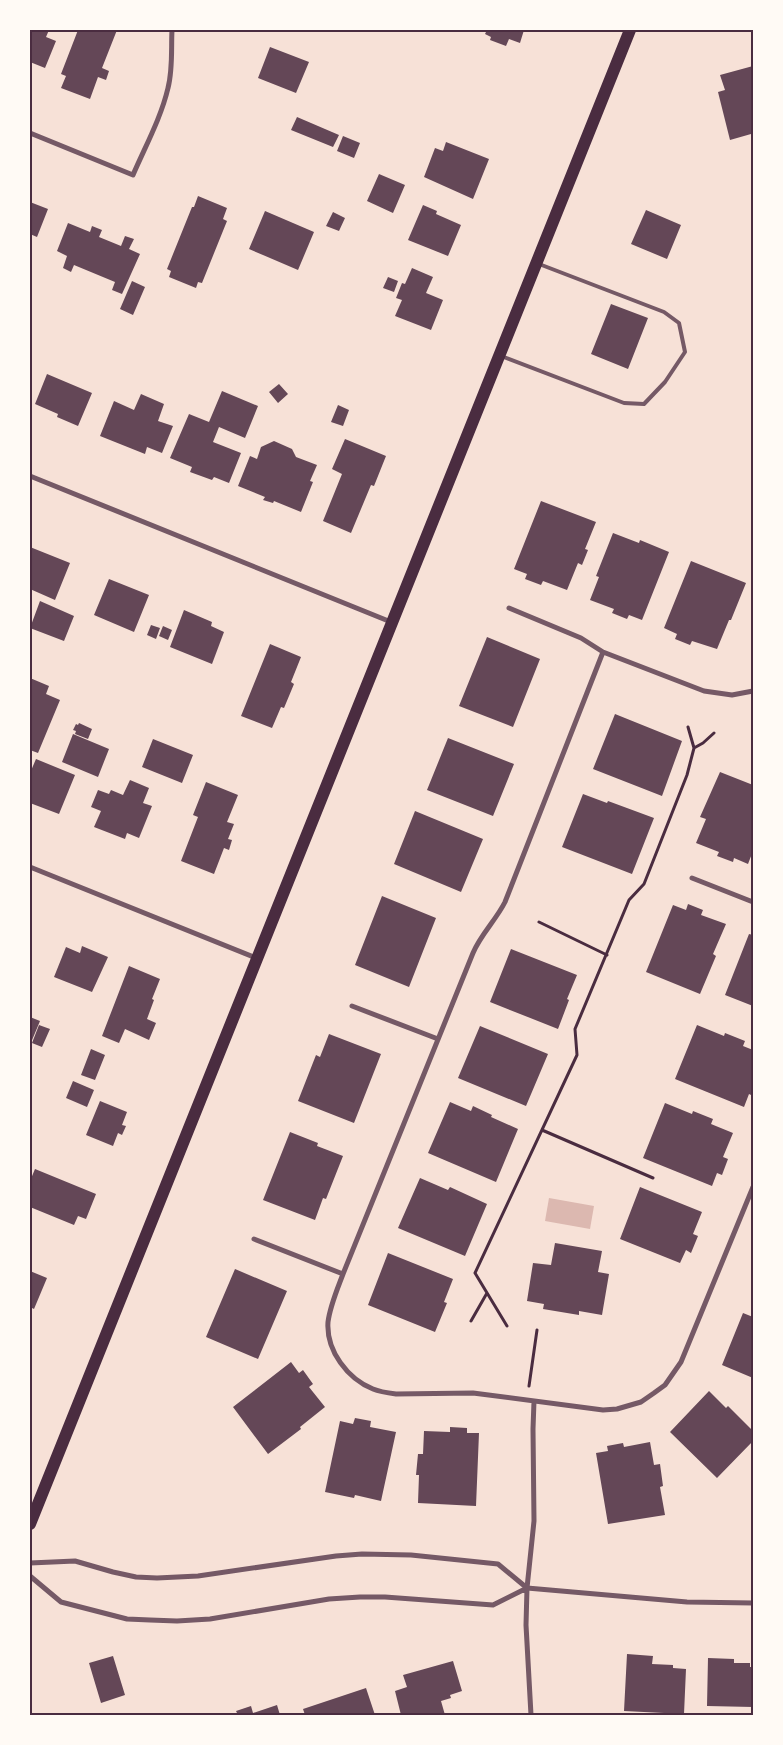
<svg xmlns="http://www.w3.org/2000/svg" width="783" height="1745" viewBox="0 0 783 1745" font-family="'Open Sans',sans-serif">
	<rect width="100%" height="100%" fill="#f7e1d7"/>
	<path fill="#dcb8b0" d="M549,1198L594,1206L590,1229L545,1221Z"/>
	<path fill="#644757" d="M30,30H49L46,37L56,41L45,68L30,62Z
		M78,30H117L102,68L109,71L106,80L98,77L90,99L61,88L66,76L61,74Z
		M487,30H524L520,43L509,39L506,46L490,40L491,37L485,34Z
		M270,47L309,62L296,93L258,78Z
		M753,66V141L751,134L730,140L718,92L725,90L720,75Z
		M297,117L339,135L333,147L291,130Z
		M343,136L360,143L354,158L337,151Z
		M446,142L489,159L473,199L424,177L435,148L443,151Z
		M379,174L405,185L393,213L367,201Z
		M198,196L227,208L223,219L227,221L202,283L198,282L196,288L169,277L171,271L167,269L192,207H194Z
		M30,202L48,209L37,237L30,234Z
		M423,205L437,211L436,214L461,225L448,256L408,240Z
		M646,210L681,225L667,259L631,244Z
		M265,211L314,232L298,270L249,249Z
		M333,212L345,218L339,231L326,226Z
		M68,223L90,232L92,226L102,230L99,237L121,246L125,236L134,239L129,249L140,254L122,294L112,290L115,282L74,265L71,272L63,268L67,256L57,251Z
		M412,268L433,277L426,293L443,300L431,330L395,316L402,300L396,298L402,283L405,284Z
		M388,277L398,281L394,292L383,288Z
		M132,281L145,287L133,315L120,309Z
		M611,304L648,318L628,369L591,354Z
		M47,374L92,393L78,426L57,417L58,414L35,404Z
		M279,384L288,394L278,403L269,392Z
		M222,391L258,406L245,438L219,427L213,442L241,453L229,483L214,477L212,480L190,472L192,467L170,458L189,414L209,422Z
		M141,394L164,404L158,421L173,426L162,453L147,447L145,454L100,436L114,401L134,410Z
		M338,405L349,410L343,426L331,422Z
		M345,439L386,456L374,486L371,485L351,533L323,521L342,474L332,469Z
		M274,441L292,449L296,457L317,465L310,481L313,482L301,512L274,501L273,503L263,500L265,497L238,486L250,456L257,459L261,447Z
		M541,501L596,522L585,549L588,550L582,565L578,563L567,590L543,581L541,585L525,579L527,574L514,569Z
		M613,533L639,543L640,540L669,552L642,620L629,615L627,619L612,613L614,609L590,600L599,577L596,576Z
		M30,547L70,563L55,600L30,589Z
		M691,561L746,583L731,620H729L717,649L692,641L690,645L675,639L677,634L664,628Z
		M109,579L149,595L134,632L94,615Z
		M40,601L74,616L64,641L30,628Z
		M184,610L212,622L211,626L224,632L212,664L170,647Z
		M151,625L160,628L156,639L147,635Z
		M163,626L172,630L168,640L159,636Z
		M487,637L540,659L513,727L459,706Z
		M270,644L301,657L291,682L294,684L284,708L281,707L272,728L241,716Z
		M30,678L49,686L46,694L60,700L38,753L30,750Z
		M615,714L682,741L662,796L593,769Z
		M79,723L92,729L88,739L75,734L76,731L73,730L76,724L78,725Z
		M73,734L109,749L98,777L62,762Z
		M448,738L514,764L493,816L427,790Z
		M153,739L193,755L182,783L142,767Z
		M36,759L75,775L59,814L30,803V773Z
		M720,772L753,785V851L748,864L734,858L733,862L717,856L719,852L696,843L706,819L700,817Z
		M130,780L149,788L143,803L152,806L139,838L127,833L125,839L94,827L101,811L91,807L98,790L109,794L111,790L123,795Z
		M206,782L238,795L227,822L234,824L228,839L232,840L229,850L224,848L214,874L181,861L198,817L193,815Z
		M583,794L607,803L608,801L654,818L632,874L562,847Z
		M415,811L483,839L461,892L394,864Z
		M382,896L436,918L409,987L355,965Z
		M688,904L703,910L701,915L726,924L713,954L716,956L700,994L646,972L673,905L686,910Z
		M749,934L753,935V1006L725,995Z
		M82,946L108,957L92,992L54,977L66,947L80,953Z
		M511,949L577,975L567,999L569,1000L558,1029L490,1002Z
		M129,966L160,979L152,999L154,1000L147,1019L156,1023L149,1040L125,1029L119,1043L102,1036Z
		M30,1017L40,1021L30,1045Z
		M39,1025L50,1029L42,1047L32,1043Z
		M697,1025L724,1036L725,1033L745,1041L743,1046L753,1050V1096L749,1094L744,1107L675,1079Z
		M480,1026L548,1054L526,1106L458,1078Z
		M329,1034L381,1054L354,1123L298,1101L316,1055L320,1057Z
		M91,1049L105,1055L95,1080L81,1075Z
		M73,1081L94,1090L87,1107L66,1098Z
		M100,1101L127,1112L122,1125L126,1126L122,1135L118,1133L113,1146L86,1135Z
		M450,1102L471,1111L473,1106L492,1115L491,1117L518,1129L496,1182L428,1153Z
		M665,1103L692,1114L693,1111L713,1119L711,1124L733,1133L723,1157L728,1159L722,1175L717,1173L712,1186L643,1158Z
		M290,1132L318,1143L317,1146L343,1156L326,1199L323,1198L315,1220L263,1200Z
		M35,1169L96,1194L86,1219L78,1216L74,1225L30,1207V1181Z
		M420,1178L448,1190L450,1187L487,1204L465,1256L398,1228Z
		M640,1187L702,1212L693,1234L698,1236L691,1253L686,1250L680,1263L620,1239Z
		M555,1243L602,1251L598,1272L609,1274L602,1315L579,1311V1315L543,1309L544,1304L527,1301L533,1263L551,1265Z
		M388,1253L453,1279L444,1302L447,1303L435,1332L368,1305Z
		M235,1269L287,1291L258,1359L206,1337Z
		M30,1271L47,1278L34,1309L30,1307Z
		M743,1313L753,1317V1378L722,1365Z
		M291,1362L299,1373L303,1370L313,1384L309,1387L325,1407L300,1427L301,1429L268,1454L233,1407Z
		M709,1391L726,1408L728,1406L753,1431V1441L717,1478L670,1432Z
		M355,1418L371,1421L370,1427L396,1432L381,1501L355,1495L354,1498L325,1492L340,1421L353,1424Z
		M450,1427L467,1428V1433H479L476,1506L418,1503L419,1475H416L418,1454H423L424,1431L450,1432Z
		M650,1442L654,1465L660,1464L663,1486L660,1487L665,1515L608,1524L596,1453L608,1451L607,1446L623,1443L624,1447Z
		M627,1654L653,1656L652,1664L673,1665V1668L686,1669L684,1714L624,1711Z
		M113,1656L125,1695L101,1703L89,1663Z
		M708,1658L734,1659V1663H750V1667H753V1707L707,1706Z
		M453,1661L462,1691L450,1695L451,1698L441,1701L445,1715H401L395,1691L407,1687L403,1675Z
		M366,1688L375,1715H305L303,1709Z
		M277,1705L280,1715H238L236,1711L251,1706L253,1713Z"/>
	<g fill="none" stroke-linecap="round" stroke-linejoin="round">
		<path stroke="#4a2c40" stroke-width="3" d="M694,748L703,743L714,733
			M539,922L607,955
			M542,1130L653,1178
			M471,1321L487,1293
			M507,1326L475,1273L577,1055L575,1029L629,900L644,884L687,775L694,748L688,727
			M529,1386L537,1330"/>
		<path stroke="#755966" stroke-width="4" d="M501,356L624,403L644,404L665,382L685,352L679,323L664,312L539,264"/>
		<path stroke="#755966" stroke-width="5" d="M30,133L133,175C145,147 161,118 168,88C173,69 171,49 172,30
			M30,476L391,622
			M509,608L581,638L603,652L704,691L732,695L753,691
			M603,652L505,902C496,920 481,934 473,953L343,1274C337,1290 330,1306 328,1322C326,1351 348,1379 373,1389C380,1392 388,1393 396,1394L473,1393L603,1410L617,1409L641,1402L654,1393L665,1385L681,1362L753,1187
			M30,867L256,958
			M692,878L753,902
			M352,1006L438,1039
			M254,1239L343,1274
			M30,1563L75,1561L113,1572L136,1577L157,1578L198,1576L336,1556L362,1554L411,1555L498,1564L527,1588L687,1602L753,1603
			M30,1576L61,1602L127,1619L150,1620L177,1621L210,1619L329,1599L360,1597H385L493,1605L527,1588
			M531,1715L526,1625L527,1588L534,1521L533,1429L534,1401"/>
		<path stroke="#4a2c40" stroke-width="12" d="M30,1524L630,30"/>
	</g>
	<rect width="783" height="1745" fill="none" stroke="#fffaf5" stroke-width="62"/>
	<rect x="31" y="31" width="721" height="1683" fill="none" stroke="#4a2c40" stroke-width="2"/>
</svg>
